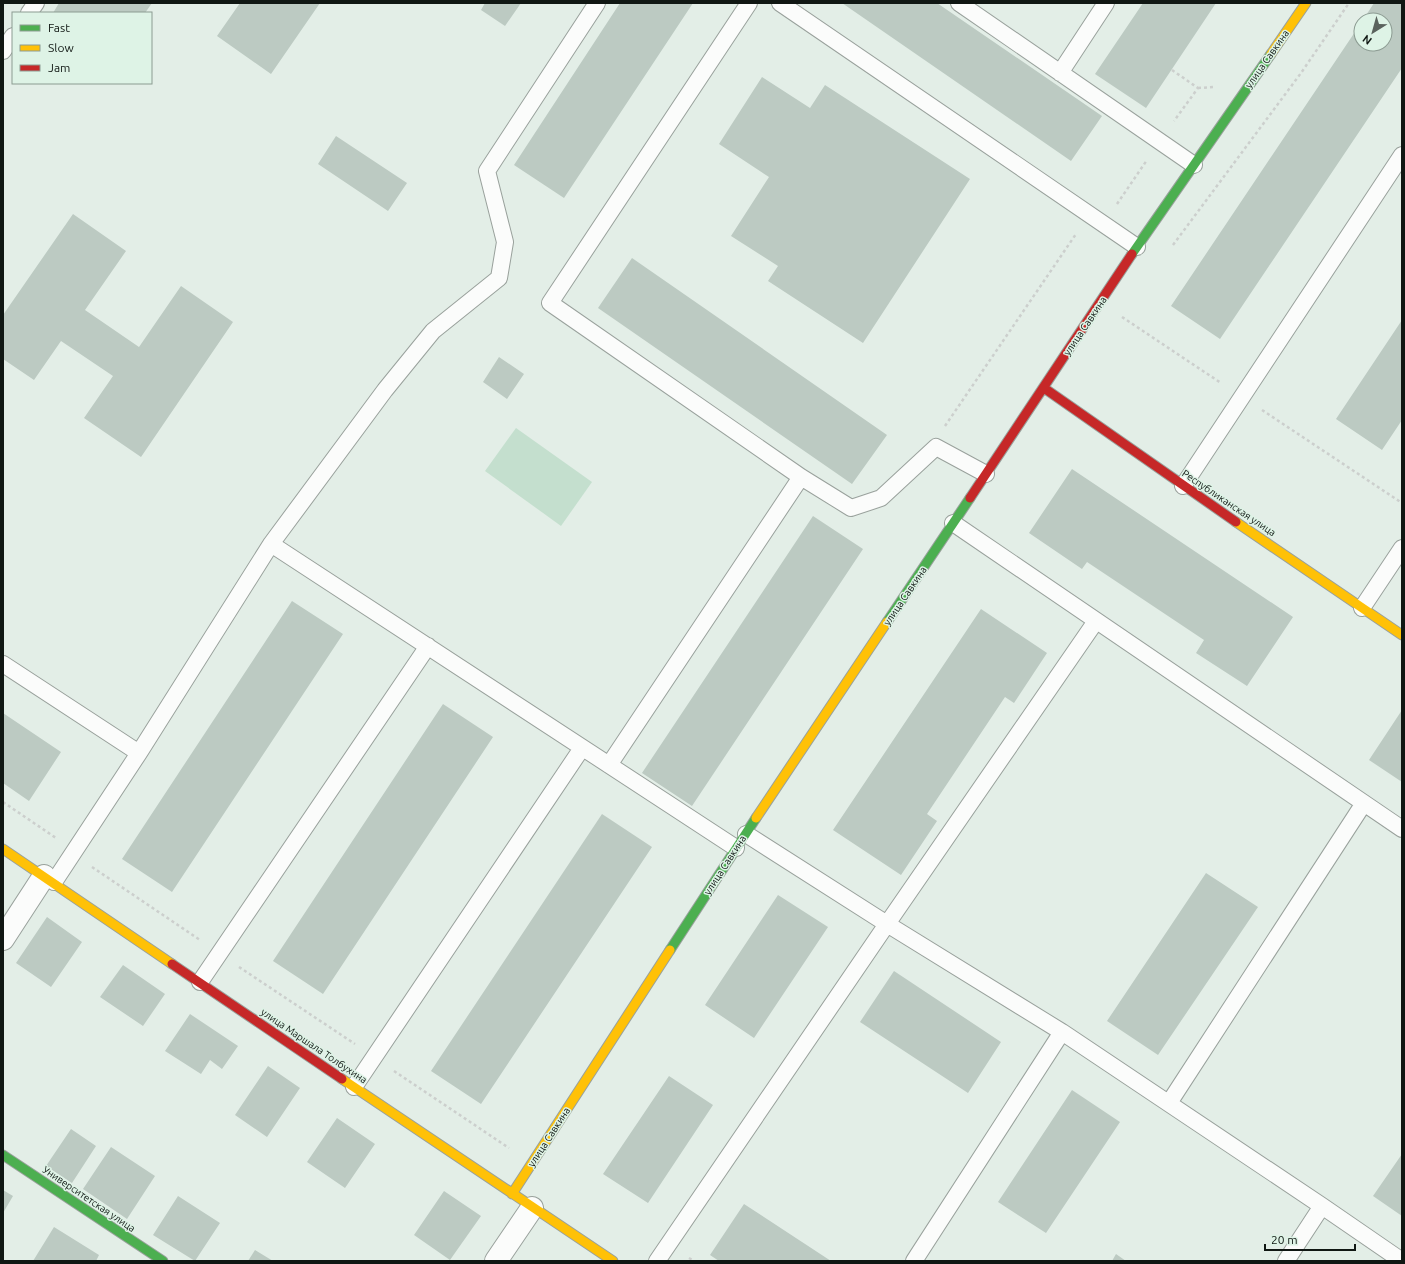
<svg xmlns="http://www.w3.org/2000/svg" width="1405" height="1264" viewBox="0 0 1405 1264" font-family="Ubuntu,sans-serif">
	<rect width="100%" height="100%" fill="#e3eee7"/>
	<path fill="#c4dfce" d="M516,428L592,482L561,526L485,471Z"/>
	<path fill="#bccac2" d="M59,3H152L145,13H53Z
		M240,3H320L271,74L217,36Z
		M485,3H521L505,26L481,10Z
		M620,3H693L564,198L514,165Z
		M842,3H937L1102,116L1071,161Z
		M1143,3H1216L1146,108L1095,74Z
		M1374,3H1402V68L1220,339L1171,306L1361,23V44H1385V20H1363Z
		M762,77L810,108L825,85L970,179L863,343L768,281L778,266L731,236L769,177L719,144Z
		M336,136L407,183L388,211L318,164Z
		M73,214L126,251L85,310L139,347L181,286L233,322L141,457L84,418L113,376L61,341L34,380L3,359V315Z
		M632,258L887,435L852,484L598,308Z
		M1402,320V420L1382,450L1336,419Z
		M499,357L524,374L507,399L483,382Z
		M1072,469L1293,617L1247,686L1196,653L1204,640L1087,562L1082,569L1029,533Z
		M813,516L863,549L692,806L642,773Z
		M292,601L343,634L172,892L122,859Z
		M981,609L1047,653L1014,703L1005,697L927,814L937,821L901,875L833,830Z
		M443,704L493,737L323,994L273,961Z
		M1402,710V782L1369,760Z
		M3,713L61,752L29,801L3,783Z
		M602,814L652,847L481,1104L431,1071Z
		M1206,873L1258,907L1158,1055L1107,1021Z
		M778,895L828,927L754,1038L705,1005Z
		M47,917L82,942L51,987L16,963Z
		M123,965L165,994L143,1026L100,997Z
		M894,971L1001,1042L968,1093L860,1022Z
		M190,1014L238,1046L222,1069L210,1060L201,1074L165,1051Z
		M268,1066L300,1088L267,1137L235,1115Z
		M669,1076L713,1105L648,1203L603,1174Z
		M1072,1090L1120,1122L1046,1233L998,1202Z
		M337,1118L375,1144L345,1188L307,1162Z
		M71,1129L96,1146L72,1183L46,1166Z
		M111,1147L155,1176L127,1219L83,1189Z
		M1402,1154V1216L1373,1196Z
		M3,1190L13,1196L3,1213Z
		M444,1191L481,1216L450,1260L414,1235Z
		M178,1196L220,1223L195,1261L153,1235Z
		M744,1204L831,1261H719L710,1255Z
		M54,1227L99,1255L96,1261H33Z
		M255,1250L273,1261H248Z
		M1116,1254L1126,1261H1112Z"/>
	<g fill="none" stroke-linecap="round" stroke-linejoin="round">
		<defs>
			<path id="lane" d="M749,3L550,303L801,477L851,508L881,498L936,447L986,474
				M780,3L1137,247
				M959,3L1194,165
				M29,13L36,3
				M3,51L13,36
				M1060,73L1106,3
				M1183,486L1402,155
				M953,523L1402,829
				M271,544L736,848
				M1362,608L1402,548
				M3,664L139,753
				M609,765L801,477
				M746,834L887,924L1062,1032L1322,1206L1402,1261
				M54,882L139,753L271,544L385,390L433,331L499,278L505,242L487,171L597,3
				M200,982L428,646
				M354,1087L582,748
				M1169,1103L1364,803
				M657,1261L887,924L1096,621
				M914,1261L1062,1032
				M1286,1261L1322,1206"/>
			<path id="street" d="M3,939L44,876
				M496,1261L532,1208"/>
			<path id="fast" d="M1132,254L1271,54
				M887,622L970,498
				M670,950L756,818
				M3,1155L163,1261"/>
			<path id="slow" d="M1271,54L1306,3
				M1236,522L1402,635
				M756,818L887,622
				M3,849L172,964
				M342,1079L613,1261
				M512,1194L670,950"/>
			<path id="jam" d="M1044,388L1236,522
				M970,498L1132,254
				M172,964L342,1079"/>
		</defs>
		<use href="#lane" stroke="#99a19c" stroke-width="18"/>
		<use href="#street" stroke="#99a19c" stroke-width="24"/>
		<use href="#fast" stroke="#99a19c" stroke-width="11"/>
		<use href="#slow" stroke="#99a19c" stroke-width="11"/>
		<use href="#jam" stroke="#99a19c" stroke-width="11"/>
		<path stroke="#cccfcd" stroke-width="2.5" stroke-dasharray="3 3" stroke-linecap="butt" d="M1172,70L1198,88L1174,121
			M1198,88L1215,87
			M1117,204L1147,160
			M1173,245L1301,73L1349,3
			M1122,317L1221,383
			M1262,410L1402,503
			M945,426L1076,234
			M3,802L56,838
			M92,867L200,940
			M239,967L355,1044
			M394,1071L509,1148
			M689,1258L694,1261"/>
		<use href="#lane" stroke="#fbfcfb" stroke-width="16"/>
		<use href="#street" stroke="#fbfcfb" stroke-width="22"/>
		<use href="#fast" stroke="#4caf50" stroke-width="9"/>
		<use href="#slow" stroke="#ffc107" stroke-width="9"/>
		<use href="#jam" stroke="#c62828" stroke-width="9"/>
	</g>
	<g text-anchor="middle" dominant-baseline="central" stroke-width="3" stroke-linejoin="round" paint-order="stroke">
		<g font-size="10" fill="#101713" stroke="#def3e6">
			<text transform="translate(1267 59) rotate(-55)">улица Савкина</text>
			<text transform="translate(1085 326) rotate(-56)">улица Савкина</text>
			<text transform="translate(1229 503) rotate(34)">Республиканская улица</text>
			<text transform="translate(905 596) rotate(-56)">улица Савкина</text>
			<text transform="translate(725 865) rotate(-57)">улица Савкина</text>
			<text transform="translate(314 1046) rotate(34)">улица Маршала Толбухина</text>
			<text transform="translate(549 1137) rotate(-57)">улица Савкина</text>
			<text transform="translate(89 1199) rotate(34)">Университетская улица</text>
		</g>
	</g>
	<rect width="1405" height="1264" fill="none" stroke="#101713" stroke-width="8"/>
	<rect x="12" y="12" width="140" height="72" fill="#def3e6" stroke="#8c9b92"/>
	<rect x="20" y="25" width="20" height="6" fill="#4caf50" stroke="#8c9b92"/>
	<text x="48" y="32" font-size="12" fill="#101713">Fast</text>
	<rect x="20" y="45" width="20" height="6" fill="#ffc107" stroke="#8c9b92"/>
	<text x="48" y="52" font-size="12" fill="#101713">Slow</text>
	<rect x="20" y="65" width="20" height="6" fill="#c62828" stroke="#8c9b92"/>
	<text x="48" y="72" font-size="12" fill="#101713">Jam</text>
	<g transform="translate(1373 32) rotate(217)"><circle r="19" fill="#def3e6" stroke="#8c9b92"/>
	<path d="M0-3L7 15L0 10L-7 15Z" fill="#5a625d"/>
	<text y="-6" font-size="11" font-weight="bold" text-anchor="middle" fill="#101713">N</text>
	</g>
	<path d="M1265 1244v6h90v-6" fill="none" stroke="#101713" stroke-width="2"/>
	<text x="1271" y="1244" font-size="12" fill="#101713" stroke="#def3e6" stroke-width="3" paint-order="stroke">20 m</text>
</svg>
